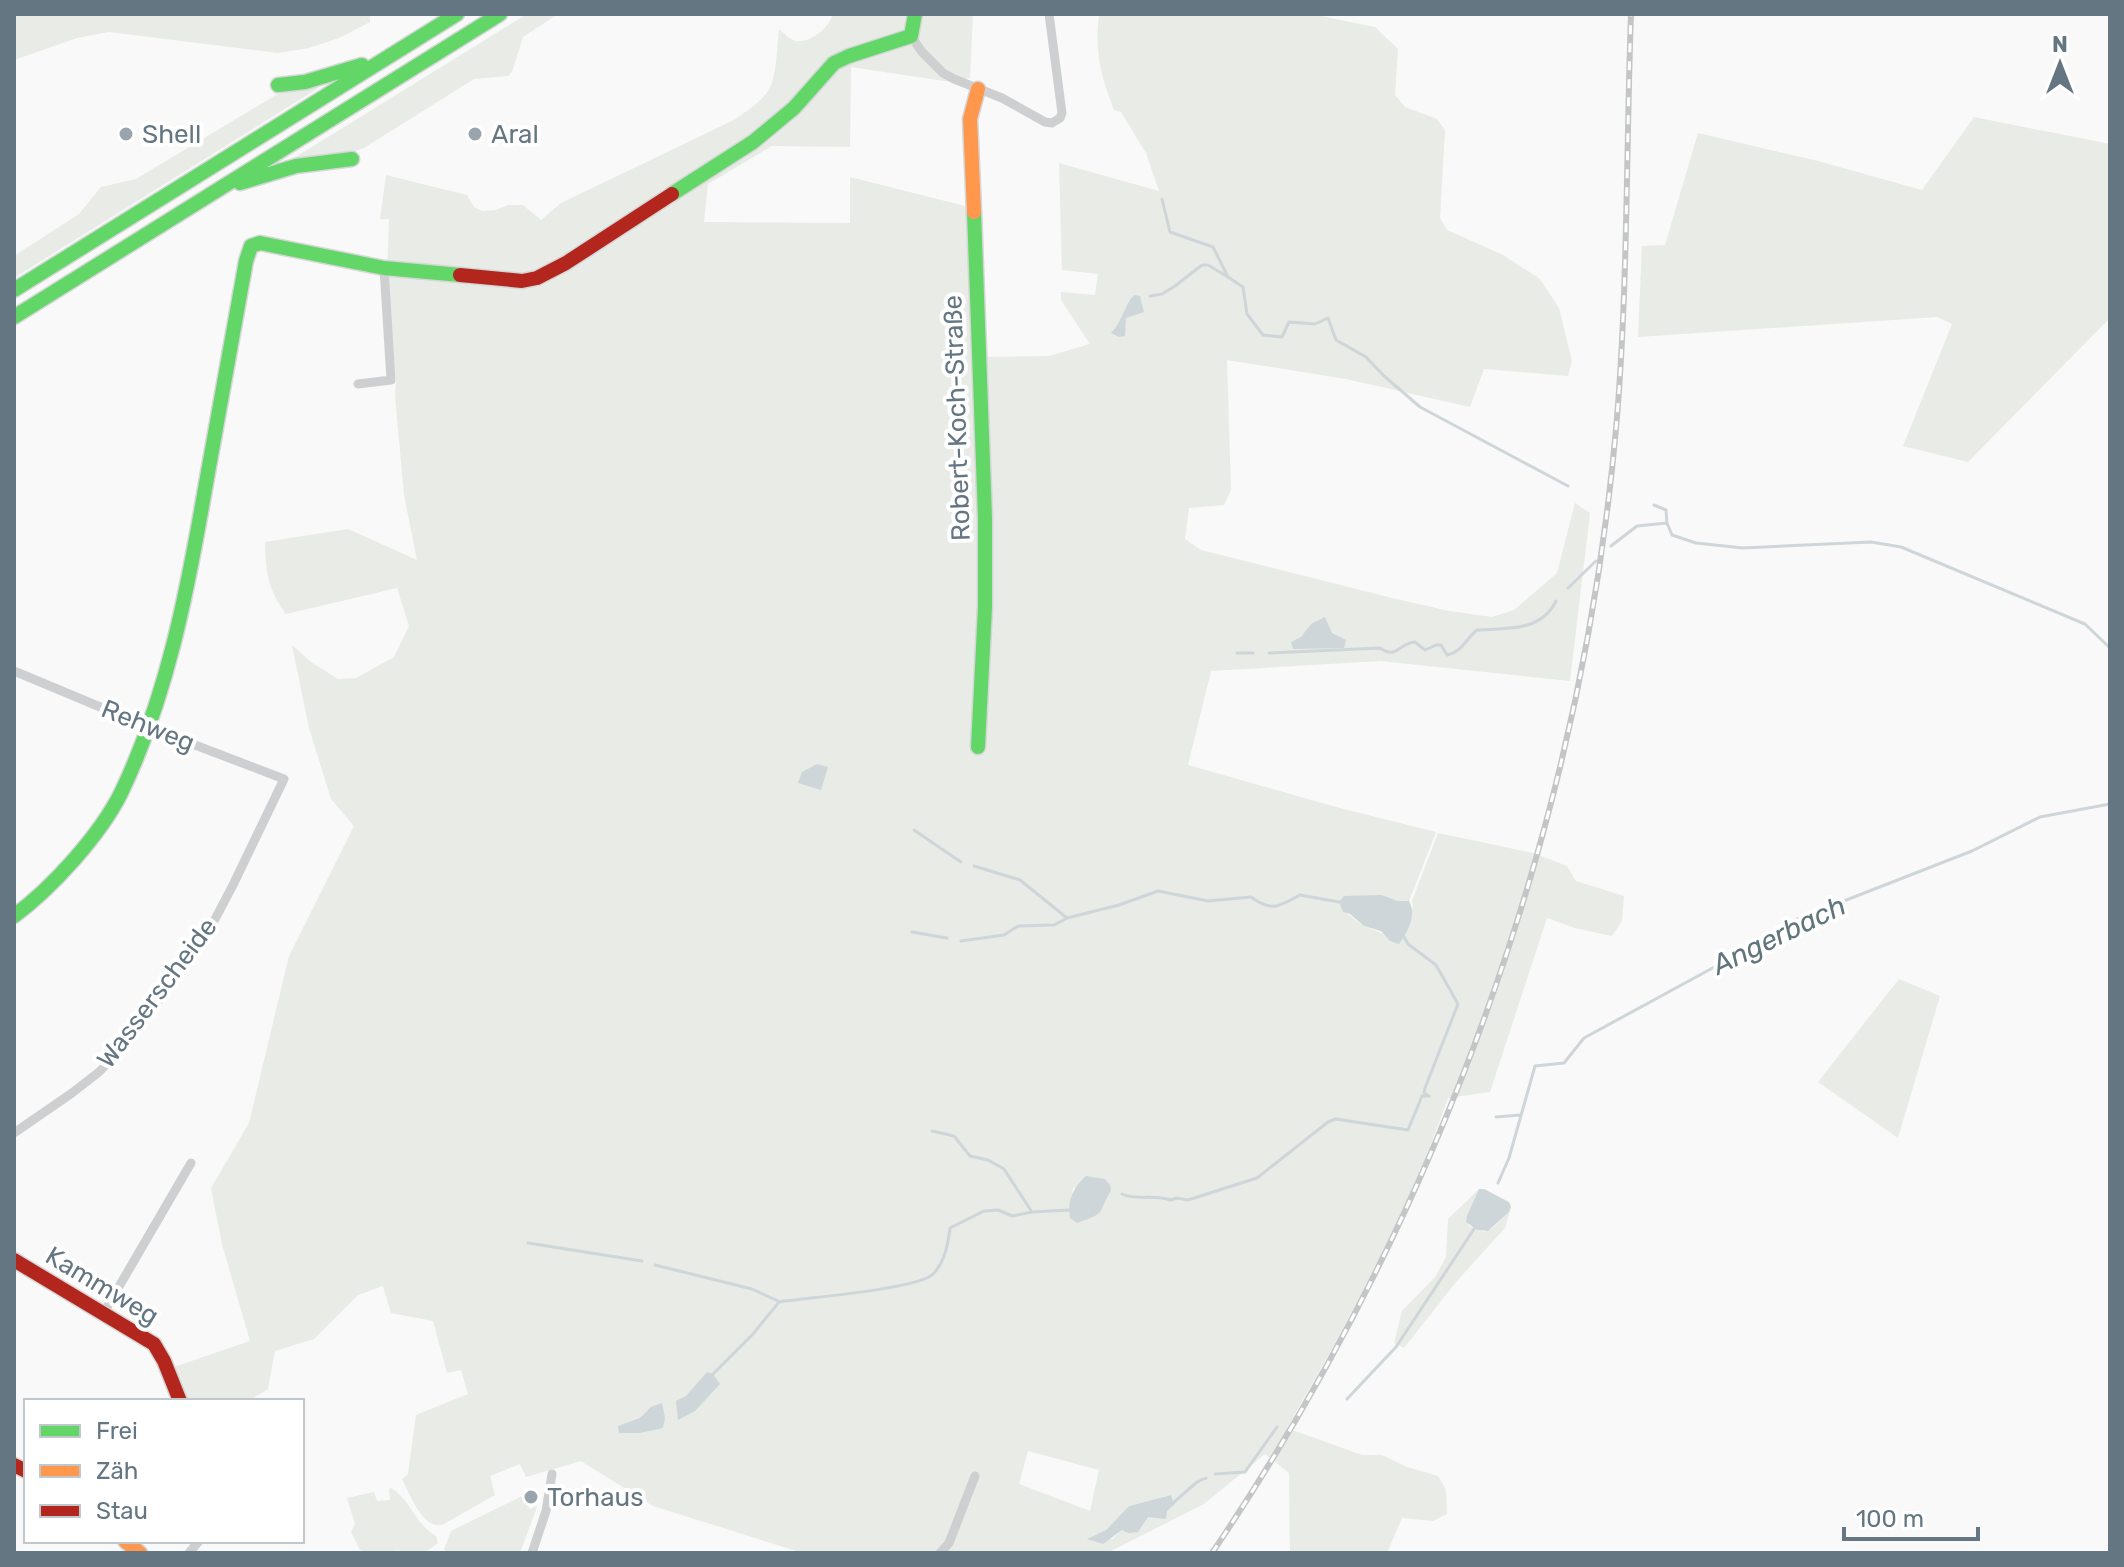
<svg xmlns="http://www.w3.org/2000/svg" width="2124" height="1567" viewBox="0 0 2124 1567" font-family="Rubik,sans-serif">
	<rect width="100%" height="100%" fill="#f9f9f9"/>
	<path fill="#e8ebe6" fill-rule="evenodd" d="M14,14H370V22L339,38L309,48L278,53L109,32L77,38L14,60Z
		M527,14H558L523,37L512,72L508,76L474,79L364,148L349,154L281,166Z
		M833,14H973L970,78L944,81L851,67L850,147L772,146L708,184L704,222L850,223V177L965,206L985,357L1049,356L1090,344L1061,300V292L1095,295L1098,274L1062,270L1059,163L1159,191L1146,153L1121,112L1114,110C1100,74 1095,54 1099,14H1311L1375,27L1398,49L1395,95L1405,107L1437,119L1445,130L1440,218L1447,230L1503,255L1540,279L1559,308L1572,361L1568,376L1484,369L1470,407L1346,379L1227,360L1231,490L1224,505L1189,508L1185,539L1201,550L1392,598L1449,611L1492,617L1514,610L1557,573L1575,503L1590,513L1570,681L1380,661L1211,671L1188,765L1336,807L1436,832L1409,901H1398L1382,895L1343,912C1352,915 1357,923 1366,927C1378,932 1380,930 1390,940L1413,907L1412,901L1438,833L1533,853L1567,866L1576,881L1624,896L1622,921L1612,936L1575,928L1547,918L1490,1092L1448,1098C1408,1213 1348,1322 1287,1428L1362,1455H1382L1407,1467L1438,1476L1446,1490L1447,1514L1433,1521L1402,1518L1387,1553H1290L1289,1473L1265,1454L1204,1504L1107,1553H803L653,1506L581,1461L526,1477L520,1464L490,1476L495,1495L442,1525C422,1529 410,1494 402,1479L408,1474L416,1415L468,1394L461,1370L447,1373L433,1321L391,1313L383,1286L358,1295L314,1339L275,1351L268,1389L255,1397L252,1401H186L171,1368L250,1341L222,1244L211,1188L249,1123L289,956L354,826L331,799L309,728L292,645L311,662L338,679L356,678L394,657L409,626L397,588L286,614C267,588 266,572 265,542L348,529L417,560L404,495L395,396L396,381L387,274L389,219H380L386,175L467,195L474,207L482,211L496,210L508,205H523L541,220L561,203L734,120C745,112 760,103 768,91C777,78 777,46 779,29C784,33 790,40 796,41C812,43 829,27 833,14ZM1073,1188L1111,1191L1106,1200L1069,1210ZM1028,1451L1099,1470L1090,1511L1019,1484ZM1170,1495L1148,1517L1122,1530L1112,1539H1088L1106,1530L1129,1506Z
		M318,86L317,89L14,278V256L79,214L101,187L136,179L276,95L285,91Z
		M1974,117L2110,144V318L1968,462L1903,446L1952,324L1937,317L1638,337L1642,246L1665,245L1698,133L1818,161L1922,190Z
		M1899,979L1940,996L1898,1138L1818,1082Z
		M1479,1189L1468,1225C1473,1228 1481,1233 1487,1231C1495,1228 1507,1214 1511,1207L1505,1228L1456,1282L1404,1348L1394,1343L1402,1311L1435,1277L1446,1257L1448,1219Z
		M391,1488C411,1500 414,1523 436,1536L438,1543L424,1553H400L399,1550C385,1552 374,1555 360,1550L351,1532L355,1524L347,1498L374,1492L377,1501L390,1500L389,1489Z
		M522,1496L530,1509L536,1506L537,1507L520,1553H447L444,1549L451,1531Z"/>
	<path fill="#ced6d9" d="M1134,295L1140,296L1144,312L1126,318L1125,336L1119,337L1111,333C1122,322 1124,306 1134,295Z
		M1325,617L1332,633L1346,640L1344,648L1293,649L1291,642L1301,637L1311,624Z
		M817,764L828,767L821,790L798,783L802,772Z
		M1382,895L1398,901H1409C1417,915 1408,932 1399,944L1390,941L1381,931L1364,926L1350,914L1343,912L1339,902L1344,896Z
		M1086,1176L1105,1179L1110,1185L1111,1191C1096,1215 1108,1212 1077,1223L1070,1218C1067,1200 1073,1188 1086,1176Z
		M1479,1189H1484L1509,1202L1511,1207L1509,1212L1488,1231L1477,1230L1466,1222L1467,1216Z
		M707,1372L713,1374L720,1384L695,1411L678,1420L676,1401L686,1396Z
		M662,1403L665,1418L663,1428L640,1433H619L618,1426L640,1418L651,1407Z
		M1171,1495L1174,1505L1167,1511L1166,1519L1148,1517L1138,1532L1128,1533L1122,1530L1103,1544L1087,1539L1106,1530L1129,1506Z"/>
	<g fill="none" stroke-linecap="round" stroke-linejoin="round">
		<path stroke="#ced6d9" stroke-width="3" d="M1162,199L1170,232L1213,247L1228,277L1243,287L1247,314L1263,335L1282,337L1289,322L1315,324L1328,318L1336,340L1366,357L1383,375L1420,407L1568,486
			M1150,296L1162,294L1175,286L1202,265H1208L1228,277
			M1654,505L1666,510L1667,523L1672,535L1696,543L1743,548L1871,542L1901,547L2085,624L2110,648
			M1611,546L1637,526L1667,523
			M1568,588L1596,561
			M1237,653H1253
			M1269,653L1380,648C1398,660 1398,643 1415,642L1425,650L1436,645H1441L1447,655C1462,652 1466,639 1477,630C1507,628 1541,632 1556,601
			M914,830L961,862
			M974,866L1020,880L1067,918L1119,905L1158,891L1208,901L1251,897C1271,912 1279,907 1300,895L1339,902
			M912,932L947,938
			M961,941L1004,935L1018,926L1054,925L1067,918
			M1496,1117L1520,1115
			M932,1131L954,1136L970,1156L988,1160L1004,1169L1032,1212
			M1498,1183L1509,1158L1535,1066L1564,1063L1584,1038L1742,952L1795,920L1972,851L2040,817L2110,804
			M1122,1194C1137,1201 1155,1194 1170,1200L1177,1198L1188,1200L1257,1178L1328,1122L1336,1119L1408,1130L1422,1096H1429L1424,1093L1425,1088L1458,1004L1436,965L1408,944L1404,937
			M528,1243L642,1261
			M655,1265L752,1289L778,1301
			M713,1374L753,1334L779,1302C805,1298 919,1289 933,1274C945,1262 948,1244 950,1228L984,1211L998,1210L1012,1216L1032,1212L1069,1210
			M1347,1399L1396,1347L1476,1226
			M1215,1474L1245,1472L1277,1427
			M1173,1503L1197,1482L1206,1478"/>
		<defs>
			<path id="fast" d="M278,85L305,82L362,65
				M240,183L296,166L352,159
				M672,194L753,142L794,108L834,63L849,56L911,36L915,14
				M974,212L985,519V607L978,747
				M14,290L457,14
				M14,317L500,14
				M14,916C52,888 100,835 121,793C167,697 187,593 205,489C219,413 232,337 246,261L251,246L260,243L384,268L460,275"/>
			<path id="slow" d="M974,212L970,119L978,89
				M125,1541L140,1553"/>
			<path id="jam" d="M460,275L522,281L537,278L566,263L672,194
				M14,1260L154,1344L164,1361L180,1401
				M14,1465L26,1471"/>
		</defs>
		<use href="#fast" stroke="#d5d6d7" stroke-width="17"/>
		<use href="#slow" stroke="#d5d6d7" stroke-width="17"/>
		<use href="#jam" stroke="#d5d6d7" stroke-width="17"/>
		<path stroke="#cecfd0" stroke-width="9" d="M911,36L922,52L943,73L954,79L1002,98L1045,122L1052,123L1060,118L1062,113L1049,14
			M358,384L391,380L384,268
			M14,671L148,727L284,779L233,885L203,942L124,1046L99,1072L72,1093L14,1133
			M103,1314L191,1163
			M189,1553L199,1541
			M532,1553L546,1511L552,1474
			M940,1553L949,1543L975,1476"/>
		<use href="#fast" stroke="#63d668" stroke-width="14"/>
		<use href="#slow" stroke="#ff974d" stroke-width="14"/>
		<use href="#jam" stroke="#b3261e" stroke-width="14"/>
		<defs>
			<path id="rail" d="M1212,1553C1437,1220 1580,830 1616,429C1628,291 1626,152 1631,14"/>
		</defs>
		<use href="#rail" stroke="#c3c5c6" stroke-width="6"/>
		<use href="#rail" stroke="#fff" stroke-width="3" stroke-dasharray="9" stroke-linecap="butt"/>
	</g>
	<g fill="#99a4ac" stroke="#fff" stroke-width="3">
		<circle cx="126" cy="134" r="8"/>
		<circle cx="475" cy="134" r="8"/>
		<circle cx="531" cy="1497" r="8"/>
	</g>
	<g text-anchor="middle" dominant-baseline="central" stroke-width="8" stroke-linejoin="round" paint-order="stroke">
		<g font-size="26" fill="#657683" stroke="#fff" text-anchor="start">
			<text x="142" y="134">Shell</text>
			<text x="491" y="134">Aral</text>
			<text x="547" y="1497">Torhaus</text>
		</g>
		<g font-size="26" fill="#657683" stroke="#fff">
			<text transform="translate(957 418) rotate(-92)">Robert-Koch-Straße</text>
			<text transform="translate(148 726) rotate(22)">Rehweg</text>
			<text transform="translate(157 993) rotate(-53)">Wasserscheide</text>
			<text transform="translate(102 1286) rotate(31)">Kammweg</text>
		</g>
		<g font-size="28" font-style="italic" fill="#60757c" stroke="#fff">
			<text transform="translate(1779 935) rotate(-26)">Angerbach</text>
		</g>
	</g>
	<rect width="2124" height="1567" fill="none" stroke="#657683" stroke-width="32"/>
	<rect x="24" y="1399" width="280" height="144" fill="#ffffff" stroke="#c1c8cd" stroke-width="2"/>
	<rect x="40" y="1425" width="40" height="12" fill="#63d668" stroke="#c1c8cd" stroke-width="2"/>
	<text x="96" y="1439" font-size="24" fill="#657683">Frei</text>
	<rect x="40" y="1465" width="40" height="12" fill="#ff974d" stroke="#c1c8cd" stroke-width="2"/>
	<text x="96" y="1479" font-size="24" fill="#657683">Zäh</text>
	<rect x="40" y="1505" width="40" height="12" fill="#b3261e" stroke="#c1c8cd" stroke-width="2"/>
	<text x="96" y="1519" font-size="24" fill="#657683">Stau</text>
	<g transform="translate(2060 64)" stroke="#ffffff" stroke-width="6" paint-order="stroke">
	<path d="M0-6L14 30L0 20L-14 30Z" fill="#657683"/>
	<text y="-12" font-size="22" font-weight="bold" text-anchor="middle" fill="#657683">N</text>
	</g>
	<path d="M1844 1527v12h134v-12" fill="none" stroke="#657683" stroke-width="4"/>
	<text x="1856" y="1527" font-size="24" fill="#657683" stroke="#ffffff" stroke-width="6" paint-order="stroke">100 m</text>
</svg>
